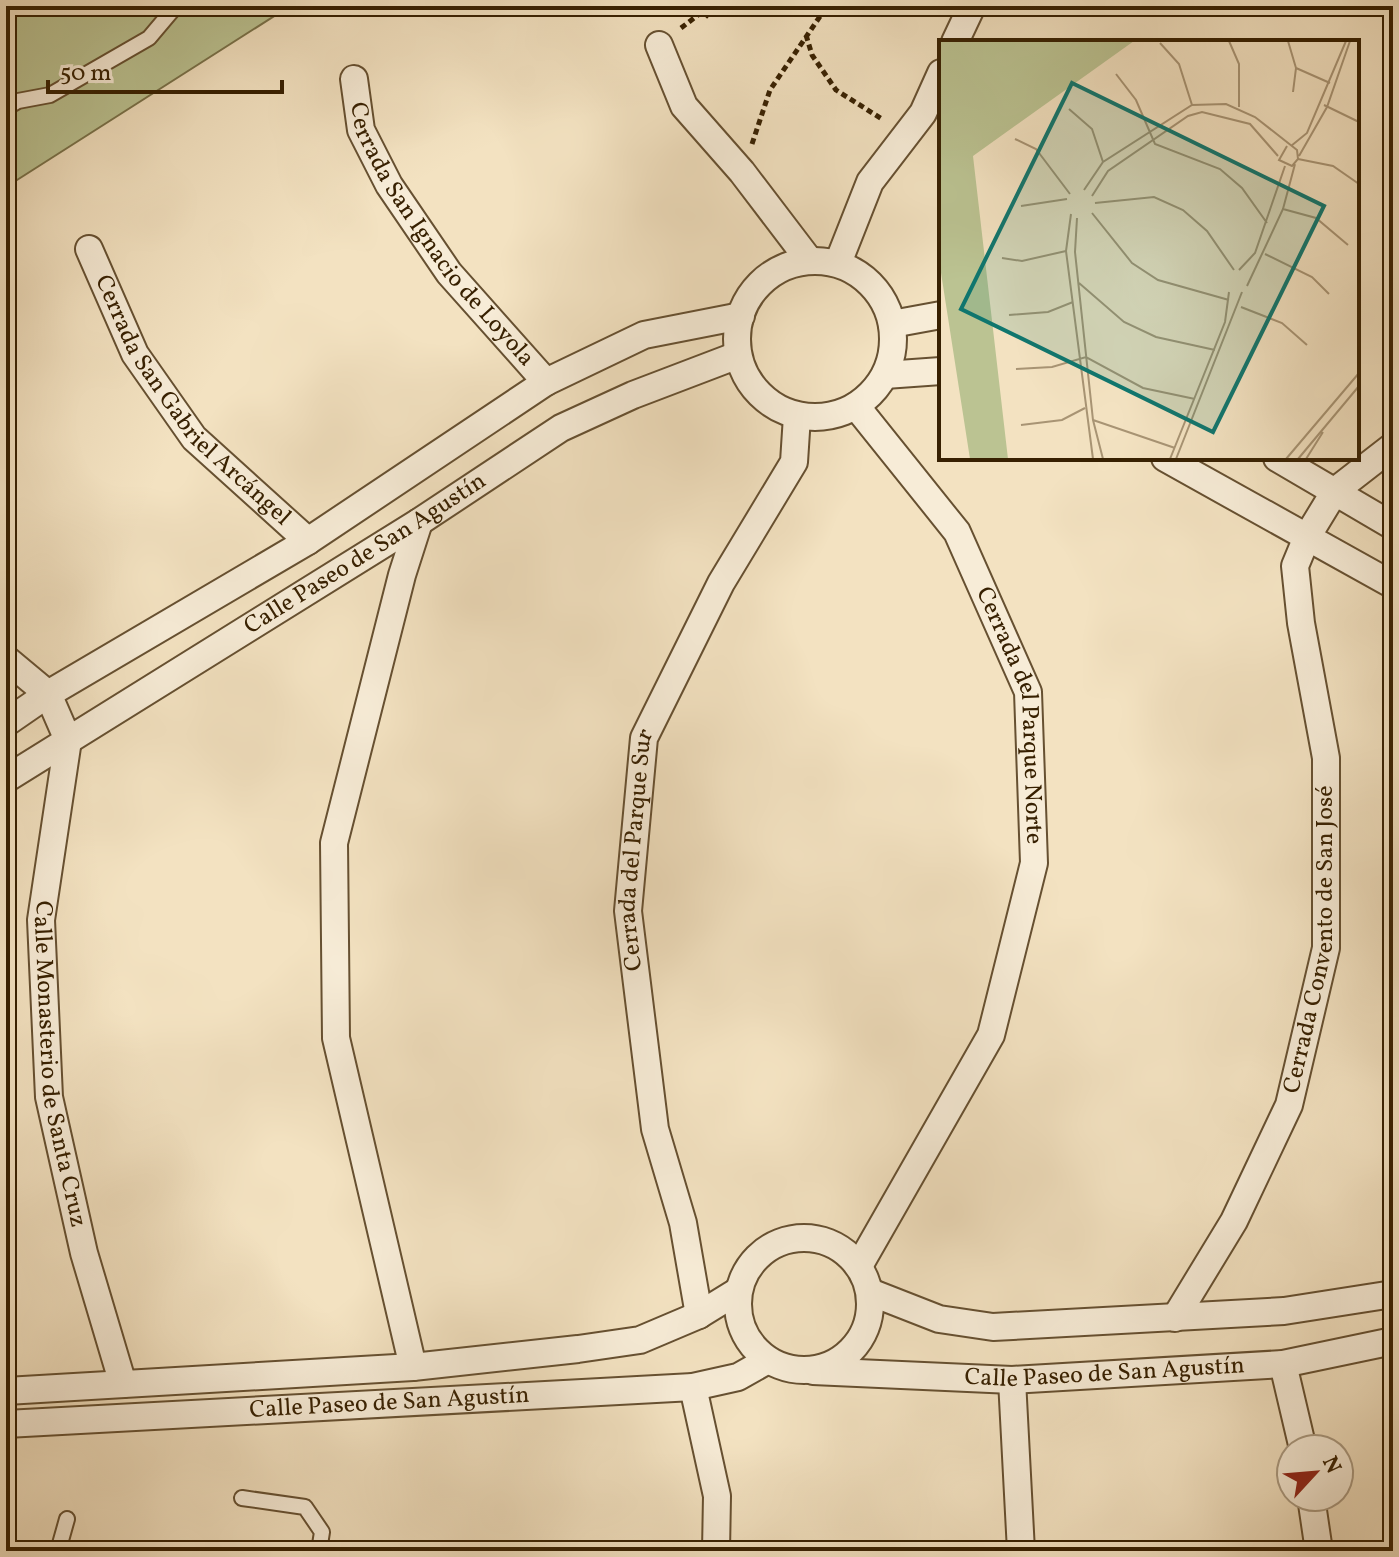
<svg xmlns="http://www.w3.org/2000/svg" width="1399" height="1557" viewBox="0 0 1399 1557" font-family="Vollkorn,serif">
	<rect width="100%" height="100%" fill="#f3e2c1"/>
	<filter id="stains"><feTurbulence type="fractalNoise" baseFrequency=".0025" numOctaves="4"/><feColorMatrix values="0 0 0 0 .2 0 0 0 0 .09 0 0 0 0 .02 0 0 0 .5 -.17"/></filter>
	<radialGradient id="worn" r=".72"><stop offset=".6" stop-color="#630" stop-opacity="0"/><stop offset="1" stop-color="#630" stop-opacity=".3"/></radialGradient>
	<path fill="#bbc392" stroke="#79724a" stroke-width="2" d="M6,6H290L6,187Z"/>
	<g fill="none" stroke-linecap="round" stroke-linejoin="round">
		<defs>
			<path id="service" d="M6,108L18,101L50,95L149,38L176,6
				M242,1498L305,1507L322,1532L319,1551
				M58,1551L67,1519"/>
			<g id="minor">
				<path d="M955,42L972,6"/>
				<path d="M659,45L684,106L742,172L809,260"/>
				<path id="s1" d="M354,79L361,130L389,185L449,273L546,382"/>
				<path id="s2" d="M89,249L135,354L194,438L308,541"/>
				<circle cx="815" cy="339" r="78"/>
				<path d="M838,263L870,182L923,113L941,73"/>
				<path d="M892,324L941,315"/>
				<path d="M885,375L941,371"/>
				<path id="s3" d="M856,406L957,532L1028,692L1034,863L991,1035L859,1266"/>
				<path d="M1165,458L1393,585"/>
				<path d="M1277,458L1393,526"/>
				<path id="s4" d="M6,659L48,694L68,740L41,920L49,1097L84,1253L123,1384"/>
				<path d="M6,723L48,694L308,541L546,382L644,335L741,316"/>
				<path id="s5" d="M6,779L419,522L561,428L633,395L738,355"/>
				<circle cx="804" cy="1304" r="66"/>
				<path d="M870,1292L939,1319L993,1327L1284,1311L1393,1294"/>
				<path id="s6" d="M699,1315L683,1223L655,1129L628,911L644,738L721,583L794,462L797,416"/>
				<path id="s7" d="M1175,1318L1234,1221L1289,1105L1326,948V758L1301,623L1295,566L1307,537L1335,491L1393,446"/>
				<path d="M1283,1364L1303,1449"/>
				<path d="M413,1367L336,1038L334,843L402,575L419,522"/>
				<path id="s8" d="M813,1371L1012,1380L1283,1364L1393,1341"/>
				<path d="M1012,1380L1021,1551"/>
				<path d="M693,1387L717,1496L716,1551"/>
				<path d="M6,1391L413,1367L578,1349L640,1340L699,1315L738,1291"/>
				<path id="s9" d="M6,1424L693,1387L738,1377L768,1360"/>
				<path d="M1311,1497L1319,1551"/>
			</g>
		</defs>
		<use href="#service" stroke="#665031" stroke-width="18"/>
		<use href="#minor" stroke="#665031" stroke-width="30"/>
		<path stroke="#372001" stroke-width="5" stroke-dasharray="6 4" stroke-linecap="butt" d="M697,6L709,17L717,6
			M681,28L702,12
			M806,35L812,55L836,90L882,119
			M752,144L770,90L827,6"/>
		<use href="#service" stroke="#f7ecd7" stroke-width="14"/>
		<use href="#minor" stroke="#f7ecd7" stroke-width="26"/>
	</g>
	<g text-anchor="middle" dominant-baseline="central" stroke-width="7" stroke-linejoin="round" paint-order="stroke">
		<g font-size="24" fill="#372001" stroke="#f7ecd7">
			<text stroke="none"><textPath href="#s1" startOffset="182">Cerrada San Ignacio de Loyola</textPath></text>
			<text stroke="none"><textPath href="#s2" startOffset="186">Cerrada San Gabriel Arcángel</textPath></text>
			<text stroke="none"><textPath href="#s5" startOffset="424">Calle Paseo de San Agustín</textPath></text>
			<text stroke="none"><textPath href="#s3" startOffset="356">Cerrada del Parque Norte</textPath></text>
			<text stroke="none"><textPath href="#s6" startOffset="472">Cerrada del Parque Sur</textPath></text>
			<text stroke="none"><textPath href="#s7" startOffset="410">Cerrada Convento de San José</textPath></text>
			<text stroke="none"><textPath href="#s4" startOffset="432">Calle Monasterio de Santa Cruz</textPath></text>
			<text stroke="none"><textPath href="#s8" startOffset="292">Calle Paseo de San Agustín</textPath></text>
			<text stroke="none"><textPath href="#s9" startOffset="384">Calle Paseo de San Agustín</textPath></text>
		</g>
	</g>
	<g transform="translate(939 40)">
		<rect width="420" height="420" fill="#f3e2c1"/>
		<path d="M0,1H195L34,116L69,419H31L0,220Z" fill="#bbc392"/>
		<path fill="none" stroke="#a89474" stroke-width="2" d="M290,1L300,24V67M349,1L357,28L354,52M221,3L240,24L253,65M357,28L391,43M177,34L197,60L216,104L281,129L303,148L328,183M385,65L420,82M130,69L153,89L164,122M76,99L97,109L131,154M352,106L368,93L407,1M360,116L388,67L411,1M359,119L394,126L420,144M145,150L164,122L253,65L287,64L316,77L358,110L359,119L353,126L340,120L348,106M153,156L169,131L249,76L263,72L311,84L339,116M156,163L215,157L244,170L268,191L295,230M82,166L128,159M344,169L377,178L409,205M153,173L193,223L219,240L290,260M132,174L127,211L154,419M138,178L136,212L154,380L164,419M326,214L373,237L390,254M63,218L83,221L127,211M300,230L316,213L346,126M140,243L185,282L217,297L276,310M308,246L344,169L356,124M302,267L343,283L368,305M70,275L109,272L134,262M77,329L113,327L147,317L204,348L256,359M154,380L236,408M82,385L123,380L146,368M231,419L286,282L290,252M237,419L303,252M347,419L420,333M359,419L420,346M367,419L384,392"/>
		<path fill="#0f766e" fill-opacity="0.15" stroke="#0f766e" stroke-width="4" d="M133,43L385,166L274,392L22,269Z"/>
		<rect width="420" height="420" fill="none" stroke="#372001" stroke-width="4"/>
	</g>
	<rect width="1399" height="1557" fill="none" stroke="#f3e2c1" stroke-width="32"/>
	<rect x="8" y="8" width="1383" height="1541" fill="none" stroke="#372001" stroke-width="4"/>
	<rect x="16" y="16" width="1367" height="1525" fill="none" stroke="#372001" stroke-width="2"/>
	<g transform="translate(1315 1473) rotate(64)"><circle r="38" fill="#f7ecd7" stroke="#aa9a81" stroke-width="2"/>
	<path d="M0-6L14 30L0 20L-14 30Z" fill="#8f2418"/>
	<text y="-12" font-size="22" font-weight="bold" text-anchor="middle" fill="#372001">N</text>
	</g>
	<path d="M48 80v12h234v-12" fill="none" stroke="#372001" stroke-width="4"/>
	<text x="60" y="80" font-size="24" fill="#372001" stroke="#f7ecd7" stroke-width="6" paint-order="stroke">50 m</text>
	<rect width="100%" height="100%" filter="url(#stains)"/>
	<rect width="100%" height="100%" fill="url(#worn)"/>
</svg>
